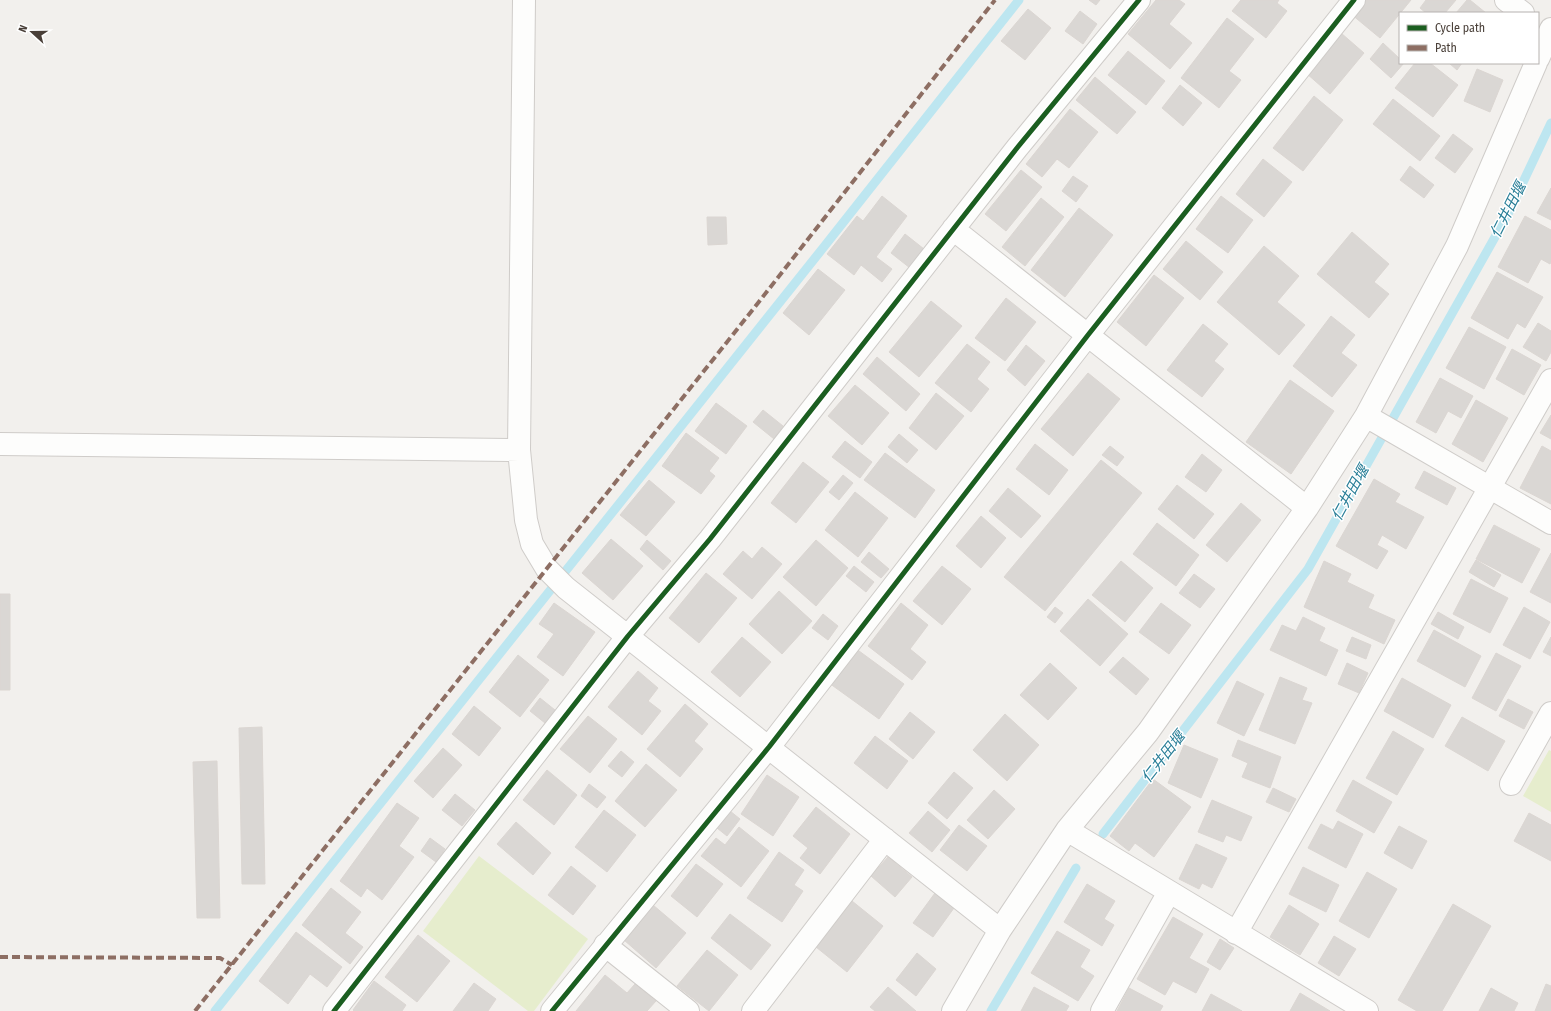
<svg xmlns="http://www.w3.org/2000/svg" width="1551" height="1011" viewBox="0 0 1551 1011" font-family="'Fira Sans Condensed','Noto Sans JP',sans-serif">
	<rect width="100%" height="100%" fill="#f2f0ed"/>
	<path fill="#e6edcd" d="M1549,750L1551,751V812L1523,796Z
		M479,856L588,939L534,1011H528L423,931Z"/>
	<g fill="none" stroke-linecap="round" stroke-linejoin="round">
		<path stroke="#bde6f0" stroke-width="9" d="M1103,834L1308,569L1508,214L1551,123
			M215,1011L823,248L1019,0
			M991,1011L1076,868"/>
	</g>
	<path fill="#dad7d4" stroke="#dbd6d2" d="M1089,0H1100L1096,5Z
		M1156,0H1179L1185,4L1169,24L1192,43L1170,69L1128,34Z
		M1241,0H1279L1277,3L1287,11L1266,38L1232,11Z
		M1363,0H1411L1380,38L1351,14Z
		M1426,0H1456L1445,13H1426L1420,8Z
		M1467,0H1470L1486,13H1456Z
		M1028,9L1051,28L1025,60L1001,41Z
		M1080,11L1097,24L1083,44L1065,31Z
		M1227,18L1254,39L1229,71L1241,80L1219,108L1181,78Z
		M1341,33L1364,53L1330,94L1306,73Z
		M1383,43L1400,59V63H1404L1391,78L1370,59Z
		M1128,51L1165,81L1146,105L1108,75Z
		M1415,63H1430L1458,85L1433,117L1395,88Z
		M1449,63H1462L1457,70Z
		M1477,69L1503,80L1490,112L1464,101Z
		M1095,77L1136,112L1117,134L1076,100Z
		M1180,85L1202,103L1183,126L1162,108Z
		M1314,96L1343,120L1303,171L1273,148Z
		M1393,99L1440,136L1420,161L1373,124Z
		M1070,109L1098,132L1069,168L1057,159L1042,177L1026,164Z
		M1453,134L1473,149L1455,173L1435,158Z
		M1263,159L1292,182L1264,217L1236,194Z
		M1410,166L1434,185L1424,198L1400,180Z
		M1021,170L1042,187L1006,231L985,214Z
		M1073,176L1088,186L1076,202L1062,191Z
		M1551,188V220L1537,213Z
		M882,196L907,216L876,257L892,269L882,282L861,265L854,275L827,254L857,216L863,221Z
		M1221,196L1253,220L1228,253L1196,229Z
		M1041,198L1064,217L1025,266L1002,247Z
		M1079,208L1113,235L1065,297L1031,270Z
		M1525,216L1551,230V262L1550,264L1541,259L1528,283L1498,267Z
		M707,217H726L727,244L708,245Z
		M1352,232L1389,264L1374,282L1389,294L1369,318L1317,274Z
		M905,234L924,249L910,268L891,253Z
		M1186,241L1223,272L1200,300L1163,269Z
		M1264,246L1299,276L1277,302L1305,325L1279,355L1217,302Z
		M818,269L845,290L809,335L783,313Z
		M1497,272L1543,297L1525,328L1517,323L1508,339L1471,318Z
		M1154,275L1184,298L1146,346L1117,322Z
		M1006,298L1036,322L1005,361L975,338Z
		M931,301L962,326L919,377L889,352Z
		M1331,316L1355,335L1341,353L1357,365L1332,397L1293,366Z
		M1538,323L1551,331V352L1546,361L1523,347Z
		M1203,324L1228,344L1214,361L1224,369L1202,397L1167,370Z
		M1469,327L1506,347L1484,389L1446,368Z
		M967,344L990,362L977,379L989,389L971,412L935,383Z
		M1026,345L1045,361L1025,386L1007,370Z
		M1512,349L1541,365L1524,395L1496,379Z
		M877,357L920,394L906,411L863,374Z
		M1088,373L1120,399L1073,456L1041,429Z
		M1440,378L1473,396L1461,418L1448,411L1436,433L1416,422Z
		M1290,380L1334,411L1291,474L1246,442Z
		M855,385L889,413L862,445L828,416Z
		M936,393L964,416L936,450L909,428Z
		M1476,400L1508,418L1483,462L1452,444Z
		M716,403L747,426L726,454L695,431Z
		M763,410L783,426L774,439L753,422Z
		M1551,415V439L1540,433Z
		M686,433L719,458L709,471L715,476L701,494L662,466Z
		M899,434L918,450L907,463L888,447Z
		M845,441L872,462L860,478L832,457Z
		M1035,444L1068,470L1049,495L1016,469Z
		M1110,446L1124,457L1117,466L1102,455Z
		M1542,446L1551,451V504L1520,488Z
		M885,453L935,490L915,518L864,480Z
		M1202,454L1222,470L1206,492L1185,477Z
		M1101,460L1142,493L1045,611L1004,577Z
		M803,462L829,482L796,523L771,503Z
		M1424,471L1456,488L1447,505L1415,488Z
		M843,475L853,483L839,500L829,492Z
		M1374,479L1400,494L1395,502L1424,517L1406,549L1382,535L1377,545L1388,551L1377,569L1336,546Z
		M649,480L675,502L646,536L620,515Z
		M1177,485L1214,514L1194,539L1158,509Z
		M1008,488L1041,516L1021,538L989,511Z
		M855,492L888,518L858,557L825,530Z
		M1241,503L1261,520L1227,562L1206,545Z
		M981,516L1006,538L981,568L956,546Z
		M1157,523L1199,555L1176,586L1133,554Z
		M1494,525L1540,549L1522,583L1476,559Z
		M611,539L643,566L613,600L582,573Z
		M647,540L671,561L663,570L640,549Z
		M816,540L848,568L816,606L783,577Z
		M762,547L782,564L752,599L723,574L743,551L752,559Z
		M869,552L889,569L881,578L861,562Z
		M1551,553V603L1530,592Z
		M1476,560L1501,575L1494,587L1469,572Z
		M1121,561L1153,588L1125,622L1092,595Z
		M1324,561L1351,574L1347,582L1374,595L1368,608L1395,620L1384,644L1304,607Z
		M854,566L874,582L866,592L846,576Z
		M942,566L971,589L942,625L913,601Z
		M706,573L737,598L699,643L669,618Z
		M1194,574L1215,589L1200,608L1179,593Z
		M1471,579L1508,598L1490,633L1453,614Z
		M779,591L812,621L782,654L749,624Z
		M0,594H10V690H0Z
		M1088,599L1128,634L1100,666L1060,631Z
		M554,603L595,632L563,676L537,657L554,634L539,624Z
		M901,603L928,625L910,649L926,662L912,680L868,646Z
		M1161,603L1191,625L1169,654L1139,632Z
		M1055,607L1063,613L1055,623L1047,617Z
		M1524,607L1550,622L1530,659L1503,645Z
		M1438,612L1464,627L1458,639L1431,624Z
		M823,614L838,626L828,640L812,628Z
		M1303,617L1325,628L1319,641L1338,650L1326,676L1270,650L1282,625L1296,631Z
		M1434,630L1481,656L1465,687L1417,661Z
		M742,637L771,662L740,697L711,672Z
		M1352,637L1371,645L1366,659L1346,651Z
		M1551,637V656L1543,652Z
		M855,648L904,684L879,719L829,683Z
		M1496,653L1521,666L1496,711L1472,698Z
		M518,655L549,680L520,717L489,692Z
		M1123,657L1149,679L1136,695L1109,672Z
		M1050,663L1077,688L1048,720L1020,695Z
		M1347,663L1368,673L1359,693L1338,684Z
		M638,671L658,688L648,701L661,711L642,735L608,707Z
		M1280,677L1307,688L1302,700L1312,703L1295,744L1259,730Z
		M1402,678L1451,705L1433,738L1384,711Z
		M1237,681L1264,694L1244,736L1217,723Z
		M540,698L555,710L545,723L530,711Z
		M1508,699L1533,712L1524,729L1499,716Z
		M685,704L708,724L694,741L703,749L680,777L647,749Z
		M474,706L501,728L479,756L452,734Z
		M910,712L935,732L913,759L889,739Z
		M1005,714L1039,745L1007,781L973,750Z
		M588,716L617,739L590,773L560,749Z
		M1462,717L1505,741L1488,771L1445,746Z
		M262,727L265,884H242L239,728Z
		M1393,731L1424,749L1397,795L1366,778Z
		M875,736L908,761L887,789L854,763Z
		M1238,740L1281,757L1270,788L1242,777L1248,763L1232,756Z
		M1184,745L1218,759L1201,798L1168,783Z
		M443,748L462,765L433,798L414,781Z
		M621,751L634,762L622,777L608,766Z
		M217,761L220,918H197L193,762Z
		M646,764L677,790L645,827L615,801Z
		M547,770L577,795L554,825L523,800Z
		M954,772L973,788L947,819L928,803Z
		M767,775L799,797L773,836L741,814Z
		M1153,779L1191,807L1154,857L1135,843L1129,851L1110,836Z
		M1353,780L1392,802L1374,833L1336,811Z
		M589,784L606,797L597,808L581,796Z
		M1273,788L1296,799L1289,812L1266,802Z
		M994,790L1015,809L988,839L967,820Z
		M455,794L475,810L462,826L442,810Z
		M1212,800L1252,817L1241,841L1226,835L1223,842L1198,832Z
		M397,803L419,818L399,846L414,857L382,900L367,888L361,897L340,881Z
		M725,807L740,819L727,836L712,824Z
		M816,807L850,834L820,874L800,858L808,848L793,836Z
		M604,810L636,835L607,872L575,847Z
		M928,811L950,830L932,852L909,833Z
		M1529,813L1551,825V861L1514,841Z
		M1338,821L1363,834L1346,868L1308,848L1321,824L1333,830Z
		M516,822L551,853L533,875L497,844Z
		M959,825L987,846L967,871L940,850Z
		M1399,826L1427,841L1412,869L1384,853Z
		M739,827L769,851L741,887L701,856L716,838L725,845Z
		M430,838L445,849L436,862L421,851Z
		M1196,844L1227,858L1212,888L1202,883L1199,889L1179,879Z
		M779,852L804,870L794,885L803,891L782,922L747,898Z
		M888,857L912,877L895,897L871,876Z
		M696,864L723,884L697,917L671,896Z
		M571,866L596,886L573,915L548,895Z
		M1303,867L1339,885L1326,912L1289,894Z
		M1367,872L1397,889L1369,938L1339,921Z
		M1087,884L1115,901L1104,919L1114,925L1102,946L1064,922Z
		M331,888L361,912L345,933L363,947L350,964L302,925Z
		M935,893L954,908L933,937L913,923Z
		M852,901L883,926L847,972L816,947Z
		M1453,904L1491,926L1442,1011H1417L1398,1000Z
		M653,905L686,933L656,968L624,940Z
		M1289,905L1319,924L1300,955L1270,937Z
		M730,914L771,945L751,970L711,938Z
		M1173,917L1203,934L1189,958L1209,969L1196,993L1173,981L1165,995L1137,979Z
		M1057,931L1090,950L1080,967L1094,976L1078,1001L1031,973Z
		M296,932L342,967L327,987L310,974L288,1004L259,981Z
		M418,935L450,961L417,1002L385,977Z
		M1334,936L1356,949L1339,976L1318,963Z
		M1220,939L1234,948L1220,970L1207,962Z
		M707,950L738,975L709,1011L677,986Z
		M917,953L936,969L916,996L896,980Z
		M605,975L627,993L635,984L656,1001L647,1011H576Z
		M374,981L406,1005L402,1011H354L353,1010Z
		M474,983L496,999L488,1011H453Z
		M1546,984L1551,986V1011H1535Z
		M888,987L916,1011H875L870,1007Z
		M1034,987L1069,1006L1066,1011H1021Z
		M1129,988L1163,1006L1160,1011H1117Z
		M1491,988L1518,1003L1514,1011H1479Z
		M1300,993L1330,1011H1290Z
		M1211,994L1242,1011H1202Z"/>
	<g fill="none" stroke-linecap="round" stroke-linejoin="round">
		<defs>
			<path id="street" d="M524,0L519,450L526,520L532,544L547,569L566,588L1000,930
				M1506,0L1523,13
				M1538,59L1551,29
				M953,229L1307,508
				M1366,416L1551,523
				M0,444L519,450
				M1511,784L1551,713
				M1067,830L1367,1011
				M1236,933L1551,380
				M605,945L688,1011
				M334,1011L628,636L710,539L1017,148L1139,0
				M552,1011L769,747L1088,335L1354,0
				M753,1011L885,839
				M953,1011L1000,930L1067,830L1148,732L1307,508L1366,416L1457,246L1536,63
				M1102,1011L1169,892"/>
		</defs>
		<use href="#street" stroke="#cfccc9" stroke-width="24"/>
		<use href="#street" stroke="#fdfdfc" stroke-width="22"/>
		<path stroke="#8d6e63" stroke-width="4" stroke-dasharray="8 4" stroke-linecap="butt" d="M0,957L220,958L232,965
			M195,1011L758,303L995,0"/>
		<defs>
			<path id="cycleway" d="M334,1011L628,636L710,539L1017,148L1139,0
				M552,1011L769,747L1088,335L1354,0"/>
		</defs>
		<use href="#cycleway" stroke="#fff" stroke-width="8"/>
		<use href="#cycleway" stroke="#1b5e20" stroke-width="5"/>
	</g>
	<g text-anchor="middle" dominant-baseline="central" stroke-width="3" stroke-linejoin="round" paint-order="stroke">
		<g font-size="15" font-style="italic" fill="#287e97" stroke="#fff">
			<text transform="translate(1508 210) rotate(-63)">仁井田堰</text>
			<text transform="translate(1350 493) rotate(-61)">仁井田堰</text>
			<text transform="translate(1163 757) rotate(-52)">仁井田堰</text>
		</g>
	</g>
	<rect x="1399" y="12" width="140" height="52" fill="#ffffff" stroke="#b6b2af"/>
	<rect x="1407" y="25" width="20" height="6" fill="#1b5e20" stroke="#b6b2af"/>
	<text x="1435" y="32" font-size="12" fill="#493f38">Cycle path</text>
	<rect x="1407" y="45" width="20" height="6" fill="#8d6e63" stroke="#b6b2af"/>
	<text x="1435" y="52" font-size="12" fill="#493f38">Path</text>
	<g transform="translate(32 32) rotate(291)" stroke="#ffffff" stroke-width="3" paint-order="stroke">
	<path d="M0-3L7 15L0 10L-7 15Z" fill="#493f38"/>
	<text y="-6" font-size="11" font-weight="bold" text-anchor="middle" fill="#493f38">N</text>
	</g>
</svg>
